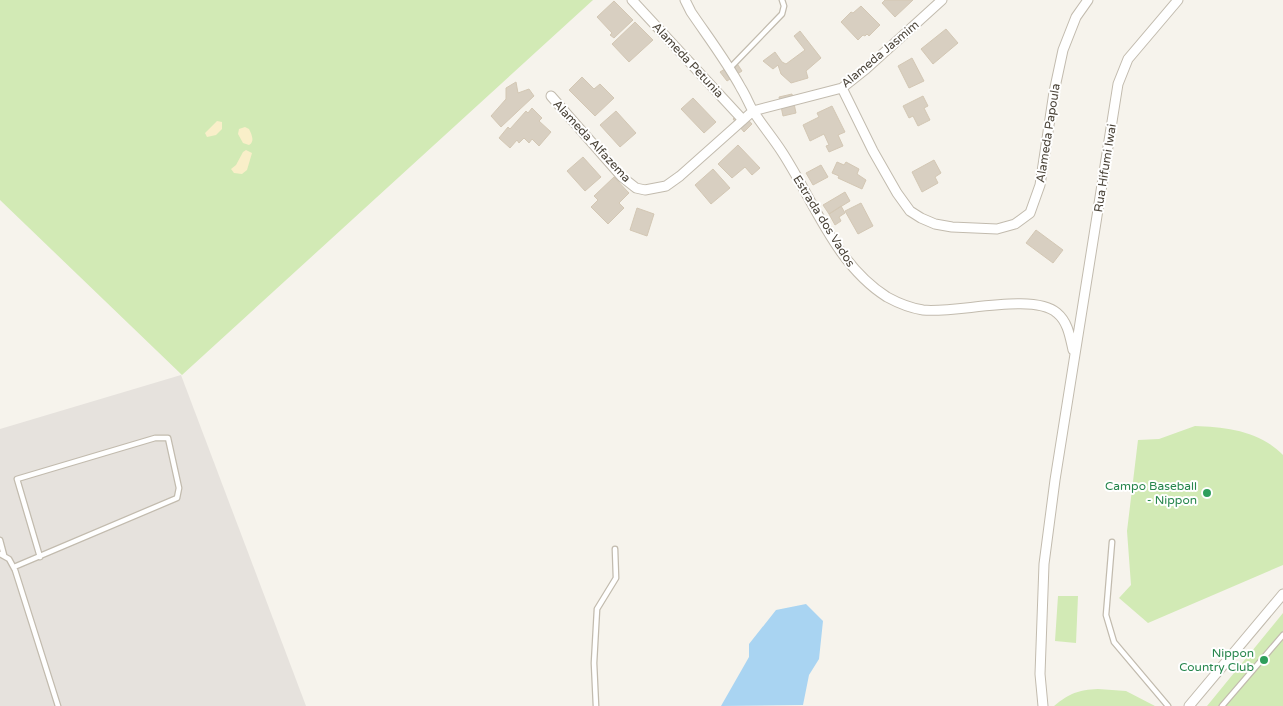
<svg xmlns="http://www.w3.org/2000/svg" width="1283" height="706" viewBox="0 0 1283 706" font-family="'Varela Round',sans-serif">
	<rect width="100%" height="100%" fill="#f6f3ec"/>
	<path fill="#e6e2dd" d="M181,375L306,706H0V429Z"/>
	<path fill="#d2eab5" d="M0,0H593L182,375L0,200Z
		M1195,426C1226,427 1260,431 1283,455V565L1148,623L1119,598L1131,585L1127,531L1138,440L1159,439Z
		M1058,596H1078L1076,643L1055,641Z
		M1283,613V706H1207Z
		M1098,689L1126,691L1155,706H1054C1070,693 1078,690 1098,689Z"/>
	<path fill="#f9efc9" d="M217,121L222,122V129L216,135L207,137L205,133Z
		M245,127L249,129C252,135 255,142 249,145L243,143L238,134L239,129Z
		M246,150L252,153L247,170L242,174L234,173L231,169L236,165L243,152Z"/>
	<path fill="#a9d4f2" d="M806,604L823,621L819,659L809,675L803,705L721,706L749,657V644L776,610Z"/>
	<path fill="#d8cfc1" stroke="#d3c7b4" d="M885,0H913L895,17L882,3Z
		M614,1L633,20L614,38L610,35L612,33L597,17Z
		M861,6L880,25L869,36L867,34L865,36L863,35L858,40L841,22L851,12L853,13Z
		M635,22L653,40L629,62L612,44Z
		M946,29L958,43L933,64L921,49Z
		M800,31L821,58L806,71L808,78L791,83L781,74L778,65L773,69L763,61L775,52L782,62L786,64L805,50L794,36Z
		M912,58L924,81L909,88L898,66Z
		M736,62L742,71L727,81L720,72Z
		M582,77L594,89L600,84L614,98L595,116L569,90Z
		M516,82L518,93L529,89L534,96L501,127L491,116L506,99V88Z
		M792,94L796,113L783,116L779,97Z
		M923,96L928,106L924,108L930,120L918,126L913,116L909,118L903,106Z
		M693,98L716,122L704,133L681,109Z
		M832,106L845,132L838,135L843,146L829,152L826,146L829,145L824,134L810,141L803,125L819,117L817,113Z
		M532,108L542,118L539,121L551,132L539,146L532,139L529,143L524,138L519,143L517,140L510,148L499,138L508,127L510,129L526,111L528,113Z
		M616,111L636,133L620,147L600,125Z
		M741,112L752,124L744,132L733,119Z
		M738,145L760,168L752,175L745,167L732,178L718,164Z
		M583,157L601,177L585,191L567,171Z
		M934,160L941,173L935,177L938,183L922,192L912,172Z
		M837,162L844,165L846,162L859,169L857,174L866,180L862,189L838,178L839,176L832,173Z
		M821,165L828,177L813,185L806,173Z
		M713,169L730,188L711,204L695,185Z
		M614,177L629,193L619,203L624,208L608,224L591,207L598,200L594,196Z
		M845,192L850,201L829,214L823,205Z
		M861,203L873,226L858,234L845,211Z
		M841,206L845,213L839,217L841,221L835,225L829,214Z
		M637,208L654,214L647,236L630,230Z
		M1036,230L1063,250L1053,263L1026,243Z"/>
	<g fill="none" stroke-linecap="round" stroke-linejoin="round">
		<defs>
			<path id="service" d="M729,69L782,14L784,6L782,0
				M0,540L4,555
				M1112,542L1106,615L1114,642L1168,706
				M0,554L9,559L15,570L58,706
				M14,567L177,498L179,488L168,438H155L17,479L40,557
				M596,706L594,663L597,609L616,578L615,549
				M1222,706L1283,635"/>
			<path id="minor" d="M632,0L743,120
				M685,0L691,12C708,37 727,62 741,88C746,96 749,104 753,111C762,125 773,138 782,152C814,201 835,264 887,297C898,303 910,308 923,310C955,314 1033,292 1057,313C1068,322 1070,337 1073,350
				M842,88L873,151L897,193L910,211L921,218L935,224L952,227L997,229L1015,224L1030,213L1040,185L1054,92L1063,50L1076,17L1088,0
				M551,96L622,177L636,188L645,190L666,186L680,176L753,111L842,88L866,69L942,0
				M1043,706L1040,674L1044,564L1055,480L1118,84L1128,59L1178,0
				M1189,706L1283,594"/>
		</defs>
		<use href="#service" stroke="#c2bbae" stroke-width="7"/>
		<use href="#minor" stroke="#c2bbae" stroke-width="11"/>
		<use href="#service" stroke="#fff" stroke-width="4.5"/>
		<use href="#minor" stroke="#fff" stroke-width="9"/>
	</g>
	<g fill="#2e9e5b" stroke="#fff" stroke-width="2">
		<circle cx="1207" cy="493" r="5"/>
		<circle cx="1264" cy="660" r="5"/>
	</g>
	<g text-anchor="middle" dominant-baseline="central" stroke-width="4" stroke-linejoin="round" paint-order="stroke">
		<g font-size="12" fill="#4b4439" stroke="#fff">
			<text transform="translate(880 54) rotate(-40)">Alameda Jasmim</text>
			<text transform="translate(688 60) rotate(47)">Alameda Petunia</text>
			<text transform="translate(1048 133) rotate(-81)">Alameda Papoula</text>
			<text transform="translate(592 141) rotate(47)">Alameda Alfazema</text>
			<text transform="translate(1105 168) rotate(-81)">Rua Hifumi Iwai</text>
			<text transform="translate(824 221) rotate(58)">Estrada dos Vados</text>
		</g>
		<g font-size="12" fill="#27864d" stroke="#fff" text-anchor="end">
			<text x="1197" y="486">Campo Baseball<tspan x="1197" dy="14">- Nippon</tspan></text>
			<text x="1254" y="653">Nippon<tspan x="1254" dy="14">Country Club</tspan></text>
		</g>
	</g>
</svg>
